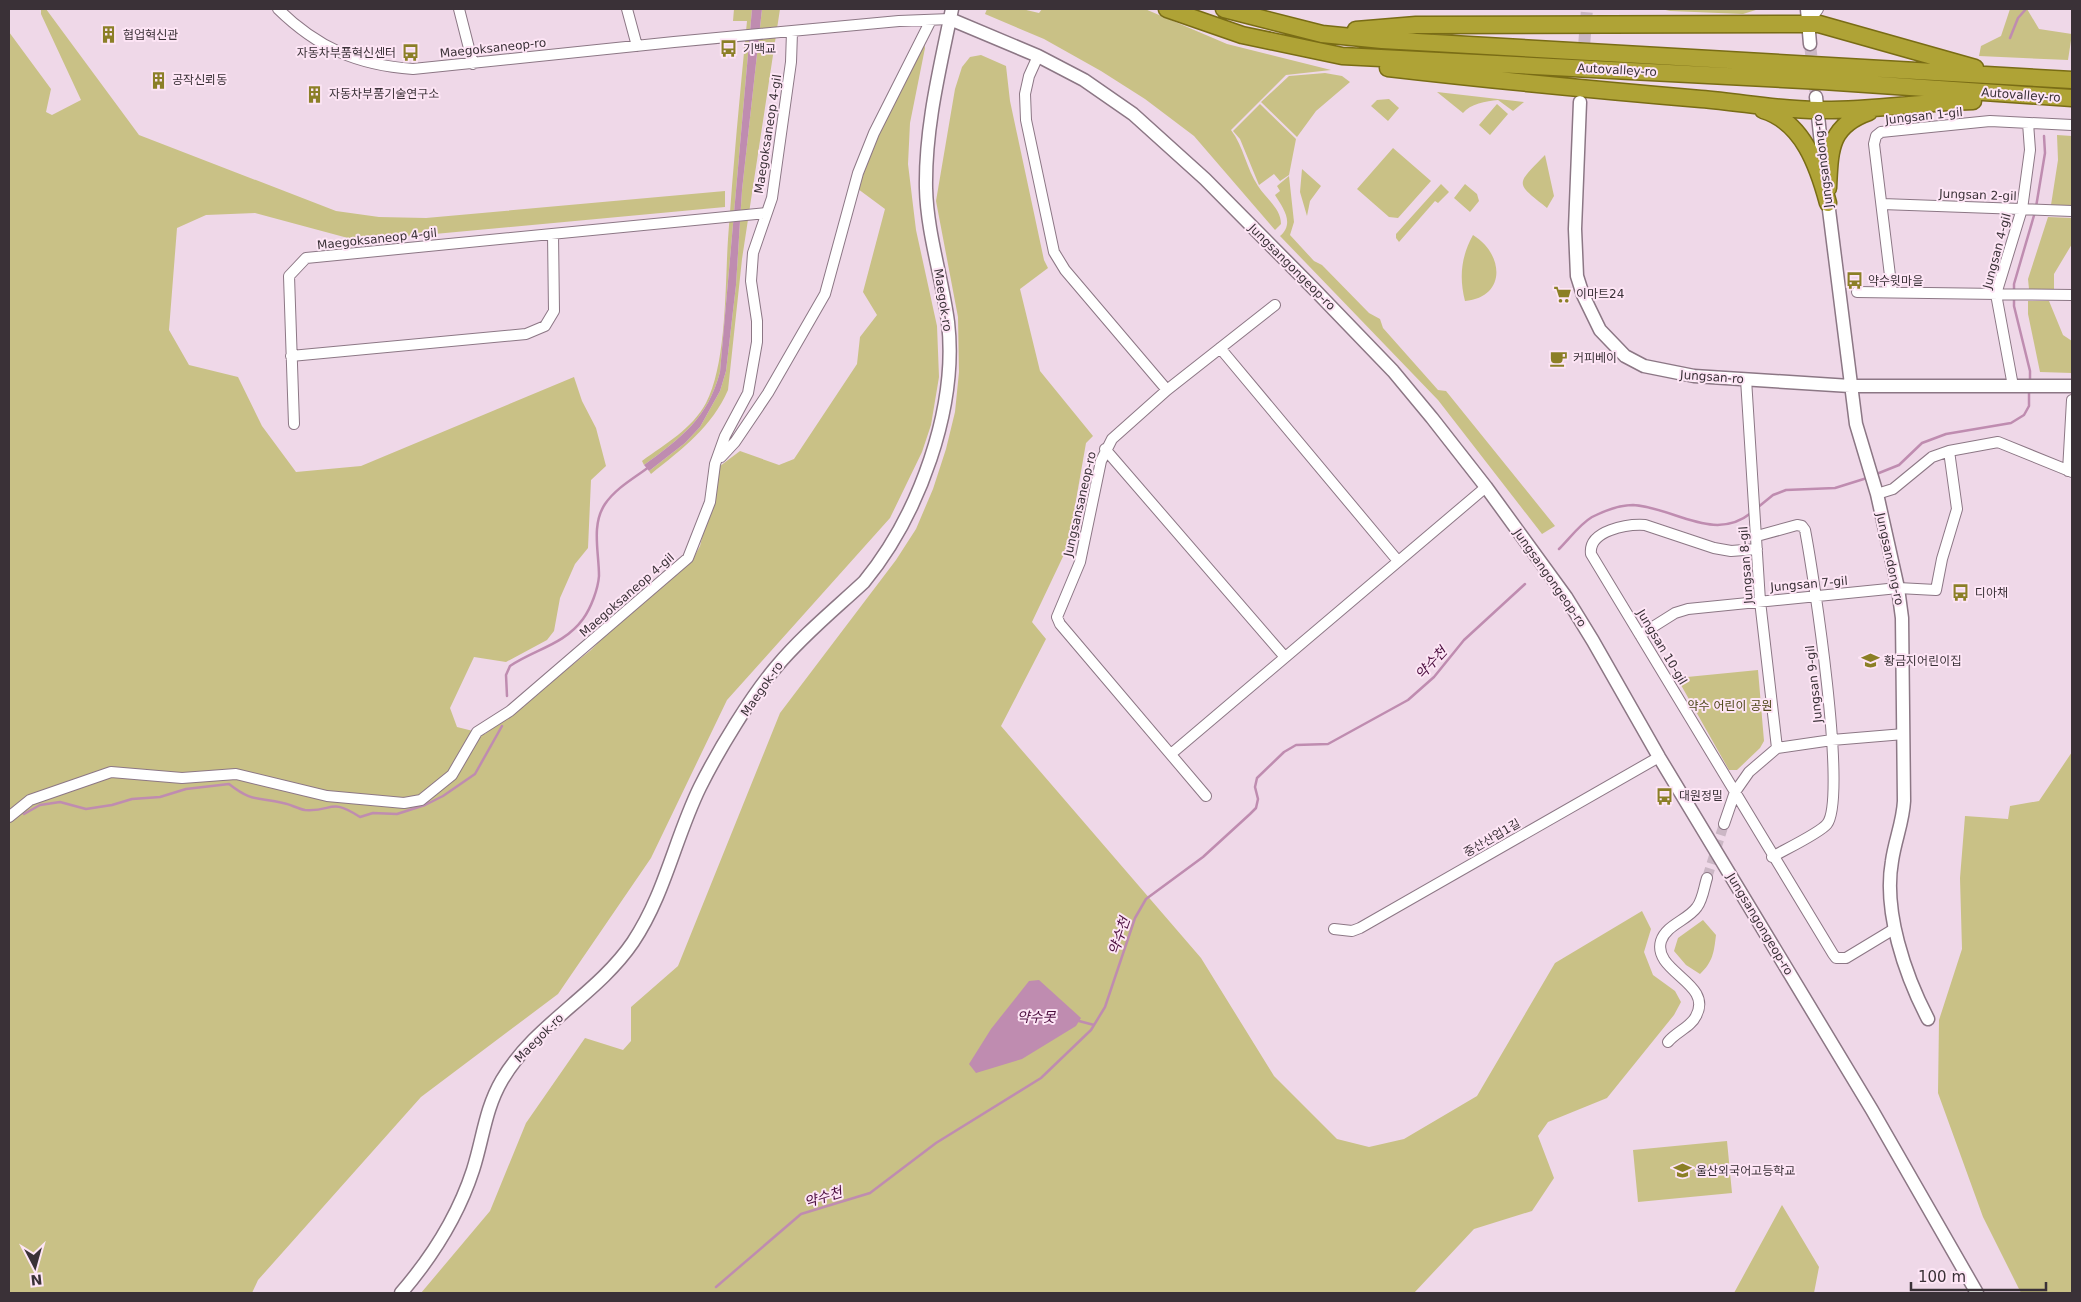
<svg xmlns="http://www.w3.org/2000/svg" width="2081" height="1302" viewBox="0 0 2081 1302" font-family="'DejaVu Sans','Noto Sans KR',sans-serif">
	<rect width="100%" height="100%" fill="#efd8e8"/>
	<path fill="#c9c186" d="M41,9H46L139,135L336,211L379,217L426,218L725,191V207L359,241L255,213L206,215L177,228L169,330L189,365L238,377L262,426L296,472L361,466L574,377L582,401L596,428L606,466L591,480L588,548L575,564L560,598L554,631L547,640L506,662L474,657L450,708L457,727L485,734L591,650L621,619L686,566L694,557L700,546L720,466L740,451L779,465L794,459L857,364L860,337L877,315L863,292L885,209L858,189L868,156L924,43L925,48L910,123L908,164L916,230L937,326L939,377L931,425L922,452L890,518L727,700L651,858L558,994L421,1097L258,1280L252,1293H9V32L51,89L46,112L52,115L81,100L41,14Z
		M734,9H752L720,372C708,418 681,438 644,465L642,461C665,444 692,429 706,403C727,363 725,285 728,239C733,166 740,94 747,21H733Z
		M762,9H780L742,259L728,390C712,427 682,449 651,474L649,471L685,443L700,427L720,391L726,371L736,285L742,190Z
		M987,9H1022L1039,13L1042,9H1145L1227,44L1331,70L1286,75L1231,130C1244,147 1246,168 1258,186C1266,199 1281,208 1281,224L1275,230L1194,136L1145,99L1101,71L1044,39L985,14Z
		M1661,9H1759L1743,14L1670,11Z
		M2010,9H2027L2039,29L2072,34L2068,60L1979,56L1981,46L2001,36Z
		M981,55L1006,66L1010,101L1044,260L1048,268L1020,289L1040,371L1093,436L1086,443L1068,546L1032,622L1046,639L1001,726L1201,958L1274,1076L1337,1139L1369,1147L1404,1139L1477,1096L1555,963L1642,911L1651,929L1644,952L1653,975L1675,991L1681,1002L1674,1015L1607,1098L1548,1122L1538,1136L1554,1178L1532,1211L1474,1229L1414,1293H421L490,1211L526,1123L585,1038L623,1050L631,1041V1007L678,966L780,713L896,560L916,529L933,489L946,449L955,412L959,372L958,317L936,201L955,89L962,67L970,57Z
		M1325,73L1342,76L1350,82L1316,111L1297,137L1261,102L1289,76Z
		M1437,92L1524,102L1513,111L1498,100C1486,101 1470,104 1463,113Z
		M1389,99L1399,108L1388,121L1371,106L1377,100Z
		M1260,104L1296,139L1289,175L1280,181L1274,174L1259,185L1240,139L1233,131Z
		M1497,104L1508,114L1490,135L1479,125Z
		M2057,135L2072,136V207L2051,205L2058,160Z
		M1393,148L1431,181L1398,218L1389,217L1357,189Z
		M1545,155L1554,196L1547,208C1514,182 1516,185 1545,155Z
		M1302,169L1321,186L1310,201L1307,216L1300,192Z
		M1289,176L1294,222L1290,235L1314,261L1322,265L1369,313L1380,319L1383,328L1438,390L1446,391L1555,526L1542,534L1438,400L1280,236C1295,223 1283,208 1275,195L1280,191L1277,186Z
		M1441,184L1449,192L1438,203L1435,201L1399,242L1396,238V234Z
		M1465,184L1477,194L1479,201L1470,212L1454,198Z
		M2048,217L2072,218V244L2054,274V290L2029,289L2028,279Z
		M1473,235C1504,254 1507,297 1465,301C1459,277 1461,257 1473,235Z
		M2028,301H2049L2063,335L2072,341V373L2040,372L2028,314Z
		M1758,670L1764,741L1760,748L1737,770H1729L1677,678Z
		M2072,752V1293H2021L1983,1217L1938,1093L1939,1020L1962,949L1960,878L1965,816L2008,819L2010,806L2039,801Z
		M1703,920L1716,935C1714,952 1713,962 1700,974L1686,965L1674,951L1678,938Z
		M1727,1141L1732,1193L1638,1202L1633,1150Z
		M1782,1205L1819,1267L1814,1293H1734Z"/>
	<path fill="#bf8cb0" d="M752,9H762L742,190L736,285L726,371L720,391L700,427L685,443L649,471L644,465C681,438 708,418 720,372Z
		M1039,980L1081,1018L1076,1026L1022,1059L976,1073L969,1064L991,1029L1029,981Z"/>
	<g fill="none" stroke-linecap="round" stroke-linejoin="round">
		<path stroke="#bf8cb0" stroke-width="2.5" d="M2010,38L2018,18L2026,9
			M2036,207L2045,153L2044,136
			M2014,291V284L2035,212
			M2014,296V306L2030,371V382
			M1874,475L1899,465L1922,443L1946,434L2011,423L2024,415L2029,406V390
			M1757,508L1773,495L1786,490L1835,488L1867,478
			M1559,549C1569,539 1580,524 1592,517C1604,511 1620,505 1633,505C1673,507 1714,543 1751,513
			M507,696L506,675L510,666C535,649 564,645 583,619C591,608 598,589 599,576C599,552 591,525 605,504C616,488 634,478 649,467
			M24,814L40,805L60,802L86,809L112,805L132,799L160,797L186,789L229,784C252,802 256,797 283,803C290,804 298,809 305,810C334,812 329,797 360,817L373,813L397,814L425,805L443,796L475,774L502,726
			M1079,1021L1094,1025
			M716,1287L801,1214L870,1193L936,1143L1041,1078L1091,1030L1105,1007L1135,918L1146,899L1203,857L1250,814L1256,808L1258,799L1255,787L1257,778L1284,752L1296,745L1328,744L1408,700L1434,677L1464,640L1525,584"/>
		<path stroke="#cbb7c5" stroke-width="10" stroke-dasharray="10 5" stroke-linecap="butt" d="M1707,878L1724,824"/>
		<path stroke="#cbb7c5" stroke-width="12" stroke-dasharray="12 6" stroke-linecap="butt" d="M1810,44L1816,97
			M1580,96L1587,9"/>
		<defs>
			<path id="minor" d="M278,9C318,48 357,65 413,69L674,42L899,21L950,19
				M459,9L473,64
				M627,9L637,46
				M1808,23L1818,9
				M1038,56L1029,76L1025,94L1026,120L1054,252L1065,270L1167,390
				M1882,204L2072,211
				M1857,292L2072,295
				M1892,292L1874,144L1876,136L1881,132L1990,121L2072,125
				M1220,348L1398,561
				M291,356L526,334L545,326L554,311L553,234
				M1746,379L1760,601L1777,748
				M2013,386L1996,294L2022,209L2030,150L2028,123
				M294,424L289,276L306,258L766,213
				M1105,449L1284,656
				M721,457L735,442L768,393L825,294L858,173L874,133L931,20
				M2068,471L2072,400
				M1877,494L1893,489L1932,457L1949,451L1998,442L2072,472
				M1757,536L1797,525L1802,526L1805,530C1813,571 1848,798 1827,824C1820,833 1784,850 1772,857
				M1757,549L1731,551L1714,548L1645,525C1628,524 1588,530 1591,554L1833,954L1836,958H1846L1894,929
				M1640,635L1675,613L1688,609L1898,588L1936,590L1942,559L1957,509L1949,451
				M1171,754L1486,487
				M1206,796L1060,624L1057,617L1080,562L1101,461L1112,439L1167,390L1275,305
				M9,817L30,800L111,772L182,778L236,774L327,796L404,803L421,800L452,775L477,732L510,711L688,558L710,502L715,464L725,436L748,393L757,342V321L751,281L753,253L772,198L791,62L792,32
				M1724,824L1735,792L1749,772L1777,748L1832,740L1904,734
				M1334,929L1352,931L1360,928L1659,757
				M1668,1042C1676,1032 1691,1027 1696,1016C1714,983 1652,972 1661,941C1666,925 1688,920 1697,907C1703,899 1704,887 1707,878"/>
			<path id="tertiary" d="M1807,9L1810,44
				M950,19L1038,56L1084,80L1133,114L1205,179L1313,288L1393,371L1432,418L1486,487L1566,597L1593,641L1659,757L1872,1110L1977,1293
				M1816,97L1824,172
				M1580,102L1575,229L1577,276L1583,295L1600,330L1625,356L1644,366L1694,376L1850,386H2072
				M1827,194L1856,424L1877,494L1898,588L1902,618L1904,801C1903,822 1895,840 1892,861C1883,911 1905,975 1928,1019
				M401,1293C432,1257 458,1216 473,1170C483,1139 485,1109 502,1080C535,1024 597,995 633,942C665,894 675,838 700,787C718,751 751,696 777,666C803,635 835,609 864,582C919,515 958,408 948,322C942,277 927,233 926,188C925,127 940,68 952,9"/>
			<path id="trunk" d="M1167,9L1242,35L1342,56L1822,81L2072,98
				M1224,9L1322,34L1382,40L2072,80
				M1356,30L1416,25L1819,24L1975,68
				M1388,68C1492,80 1596,90 1701,99C1740,102 1778,110 1818,110C1870,111 1921,102 1973,101
				M1763,110C1803,122 1818,166 1828,203
				M1828,188C1830,150 1829,126 1869,112"/>
		</defs>
		<use href="#minor" stroke="#8c7785" stroke-width="12"/>
		<use href="#tertiary" stroke="#8c7785" stroke-width="15"/>
		<use href="#trunk" stroke="#796c15" stroke-width="19"/>
		<use href="#minor" stroke="#fff" stroke-width="10"/>
		<use href="#tertiary" stroke="#fff" stroke-width="12"/>
		<use href="#trunk" stroke="#afa336" stroke-width="16"/>
	</g>
	<defs>
		<symbol id="building-bare" viewBox="-9 -9 18 18"><path d="M-4-6H4V6H1V3H-1V6H-4ZM-2.5-4.3h1.7v1.8h-1.7ZM.8-4.3h1.7v1.8H.8ZM-2.5-1h1.7V.8h-1.7ZM.8-1h1.7V.8H.8Z" fill="#8b7f26" stroke="#fde5f5" stroke-width="2.5" paint-order="stroke"/></symbol>
		<symbol id="bus-bare" viewBox="-9 -9 18 18"><path d="M-5-6H5V4H4V6H2V4H-2V6H-4V4H-5ZM-3.5-4V0h7V-4ZM-3.5 1.2v1.5H-2V1.2ZM2 1.2v1.5H3.5V1.2Z" fill="#8b7f26" stroke="#fde5f5" stroke-width="2.5" paint-order="stroke"/></symbol>
		<symbol id="supermarket-bare" viewBox="-9 -9 18 18"><path d="M-6-5.5h2.5l.6 2H6L4.5 2H-2.5L-4.4-4H-6ZM-1.5 3.2a1.3 1.3 0 1 0 .1 0ZM3 3.2a1.3 1.3 0 1 0 .1 0Z" fill="#8b7f26" stroke="#fde5f5" stroke-width="2.5" paint-order="stroke"/></symbol>
		<symbol id="cafe-bare" viewBox="-9 -9 18 18"><path d="M-5.5-4.5H6V0H3Q3 3.5 0 3.5H-2.5Q-5.5 3.5-5.5 0ZM3-3.2v2h1.7v-2ZM-6 4.5H4V6H-6Z" fill="#8b7f26" stroke="#fde5f5" stroke-width="2.5" paint-order="stroke"/></symbol>
		<symbol id="school-bare" viewBox="-9 -9 18 18"><path d="M0-5L7-2L0 1L-7-2ZM-4 1L0 2.5L4 1V4Q0 6-4 4Z" fill="#8b7f26" stroke="#fde5f5" stroke-width="2.5" paint-order="stroke"/></symbol>
	</defs>
	<g fill-rule="evenodd">
		<use href="#building-bare" x="96" y="22" width="25" height="25"/>
		<use href="#bus-bare" x="716" y="36" width="25" height="25"/>
		<use href="#bus-bare" x="398" y="40" width="25" height="25"/>
		<use href="#building-bare" x="146" y="68" width="25" height="25"/>
		<use href="#building-bare" x="302" y="82" width="25" height="25"/>
		<use href="#bus-bare" x="1842" y="268" width="25" height="25"/>
		<use href="#supermarket-bare" x="1550" y="282" width="25" height="25"/>
		<use href="#cafe-bare" x="1546" y="346" width="25" height="25"/>
		<use href="#bus-bare" x="1948" y="580" width="25" height="25"/>
		<use href="#school-bare" x="1858" y="648" width="25" height="25"/>
		<use href="#bus-bare" x="1652" y="784" width="25" height="25"/>
		<use href="#school-bare" x="1670" y="1158" width="25" height="25"/>
	</g>
	<g text-anchor="middle" dominant-baseline="central" stroke-width="4" stroke-linejoin="round" paint-order="stroke">
		<g font-size="12" fill="#3a3137" stroke="#fde5f5" text-anchor="start">
			<text x="123" y="35">협업혁신관</text>
			<text x="743" y="49">기백교</text>
			<text x="396" y="53" text-anchor="end">자동차부품혁신센터</text>
			<text x="172" y="80">공작신뢰동</text>
			<text x="329" y="94">자동차부품기술연구소</text>
			<text x="1868" y="281">약수윗마을</text>
			<text x="1576" y="294">이마트24</text>
			<text x="1573" y="358">커피베이</text>
			<text x="1975" y="593">디아채</text>
			<text x="1884" y="661">황금지어린이집</text>
			<text x="1679" y="796">대원정밀</text>
			<text x="1696" y="1171">울산외국어고등학교</text>
		</g>
		<g font-size="12" fill="#3a3137" stroke="#fde5f5">
			<text transform="translate(493 48) rotate(-6)">Maegoksaneop-ro</text>
			<text transform="translate(1617 70) rotate(3)">Autovalley-ro</text>
			<text transform="translate(2021 95) rotate(4)">Autovalley-ro</text>
			<text transform="translate(1924 116) rotate(-6)">Jungsan 1-gil</text>
			<text transform="translate(768 134) rotate(-81)">Maegoksaneop 4-gil</text>
			<text transform="translate(1823 161) rotate(-97)">Jungsandong-ro</text>
			<text transform="translate(1978 195) rotate(2)">Jungsan 2-gil</text>
			<text transform="translate(377 239) rotate(-6)">Maegoksaneop 4-gil</text>
			<text transform="translate(1997 251) rotate(-75)">Jungsan 4-gil</text>
			<text transform="translate(1292 267) rotate(45)">Jungsangongeop-ro</text>
			<text transform="translate(943 300) rotate(81)">Maegok-ro</text>
			<text transform="translate(1712 377) rotate(4)">Jungsan-ro</text>
			<text transform="translate(1080 504) rotate(-77)">Jungsansaneop-ro</text>
			<text transform="translate(1890 559) rotate(78)">Jungsandong-ro</text>
			<text transform="translate(1746 565) rotate(-94)">Jungsan 8-gil</text>
			<text transform="translate(1550 578) rotate(55)">Jungsangongeop-ro</text>
			<text transform="translate(1809 584) rotate(-5)">Jungsan 7-gil</text>
			<text transform="translate(627 595) rotate(-41)">Maegoksaneop 4-gil</text>
			<text transform="translate(1662 647) rotate(59)">Jungsan 10-gil</text>
			<text transform="translate(1814 684) rotate(-96)">Jungsan 9-gil</text>
			<text transform="translate(762 689) rotate(-55)">Maegok-ro</text>
			<text transform="translate(1492 838) rotate(-30)">중산산업1길</text>
			<text transform="translate(1760 924) rotate(59)">Jungsangongeop-ro</text>
			<text transform="translate(539 1038) rotate(-45)">Maegok-ro</text>
		</g>
		<g font-size="12" fill="#4c4517" stroke="#fde5f5">
			<text x="1730" y="706">약수 어린이 공원</text>
		</g>
		<g font-size="14" font-style="italic" fill="#4b0d3e" stroke="#fde5f5">
			<text transform="translate(1431 663) rotate(-47)">약수천</text>
			<text transform="translate(1119 936) rotate(-71)">약수천</text>
			<text x="1036" y="1017">약수못</text>
			<text transform="translate(823 1197) rotate(-17)">약수천</text>
		</g>
	</g>
	<rect width="2081" height="1302" fill="none" stroke="#3a3137" stroke-width="20"/>
	<g transform="translate(35 1267) rotate(174)" stroke="#fde5f5" stroke-width="4" paint-order="stroke">
	<path d="M0-4L9 19L0 12L-9 19Z" fill="#3a3137"/>
	<text y="-8" font-size="14" font-weight="bold" text-anchor="middle" fill="#3a3137">N</text>
	</g>
	<path d="M1911 1282v8h135v-8" fill="none" stroke="#3a3137" stroke-width="2.5"/>
	<text x="1918" y="1282" font-size="15" fill="#3a3137" stroke="#fde5f5" stroke-width="4" paint-order="stroke">100 m</text>
</svg>
